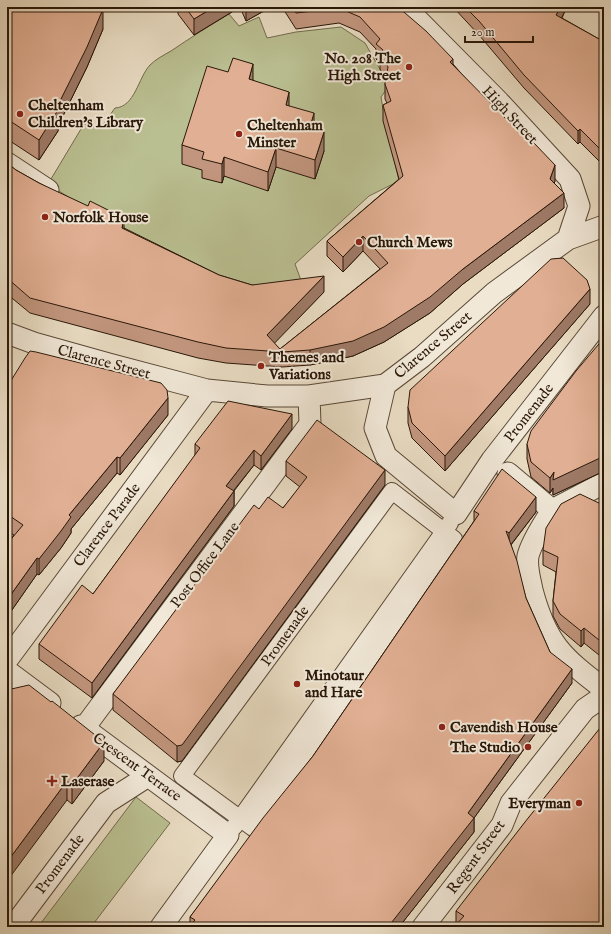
<svg xmlns="http://www.w3.org/2000/svg" width="611" height="934" viewBox="0 0 611 934" font-family="'IM FELL English',serif">
	<rect width="100%" height="100%" fill="#e9dcc3"/>
	<filter id="stains"><feTurbulence type="fractalNoise" baseFrequency=".005" numOctaves="4"/><feColorMatrix values="0 0 0 0 .2 0 0 0 0 .09 0 0 0 0 .02 0 0 0 .5 -.17"/></filter>
	<radialGradient id="worn" r=".72"><stop offset=".6" stop-color="#630" stop-opacity="0"/><stop offset="1" stop-color="#630" stop-opacity=".3"/></radialGradient>
	<path fill="#babf91" stroke="#726b4c" d="M229,14L239,26L259,17L267,38L296,32L341,27L365,43L385,78L391,83L381,97L384,115L399,181L369,196L295,264L306,294L252,301L81,205L48,184L84,124L100,129L115,108C135,107 138,78 150,65C156,59 164,55 171,51C190,38 209,26 229,14Z
		M136,797L170,823L91,927H38Z"/>
	<g fill="none" stroke-linecap="round" stroke-linejoin="round">
		<defs>
			<path id="pedestrian" d="M392,491L454,539L253,828L182,776Z
				M234,827L450,523"/>
			<path id="minor" d="M405,7L499,102L570,179L579,206L568,239
				M7,163L48,190
				M7,333L34,343L109,364L207,390L267,396H309L385,385L422,357L494,293L568,239L604,226
				M385,385L375,428L386,456L456,514L492,460L604,316
				M508,473L552,510C544,524 532,540 528,556C526,567 530,579 532,590C546,643 562,657 604,689
				M556,508L602,484
				M7,660L207,390
				M7,671L50,703
				M81,726L228,835L161,927
				M84,728L310,424L309,396
				M13,927L106,803L148,776
				M423,927L502,825L511,803L585,709L604,696"/>
		</defs>
		<use href="#pedestrian" stroke="#594837" stroke-width="18"/>
		<use href="#minor" stroke="#594837" stroke-width="23"/>
		<use href="#pedestrian" stroke="#f1e8d8" stroke-width="16"/>
		<use href="#minor" stroke="#f1e8d8" stroke-width="21"/>
	</g>
	<path fill="#c2967e" stroke="#291708" d="M7,7L103,29L87,67L58,126V131L39,160L7,139Z
		M178,7H271L246,21L240,7L194,35L178,14Z
		M282,7H398L453,64L555,181L554,183L564,208L463,284L430,313L384,342L353,356L310,365L282,367L226,363L198,358L30,313L7,294V163L16,170L39,183L124,228L219,275L252,285L324,292L274,343L280,349L380,269L363,251L343,272L327,256V241L399,179L383,121V105L387,103L385,99V84L386,79L380,69V63L376,59V49L360,32L339,23L296,29Z
		M453,7H565V11L562,18L599,39L604,31V166L580,142L578,144L524,88L479,35Z
		M228,72L253,80L289,106L314,129L324,151L315,179L276,167L268,191L224,176L222,183L202,178V170L182,164V145Z
		M590,304L445,471L412,438L408,423V407Z
		M7,387L168,415L120,475L117,473L71,529V533L61,548L39,575L37,574L7,617V544L14,535L7,531Z
		M292,429L261,470L254,465L234,491V506L92,698L39,659V644L93,594L195,456V444Z
		M527,444L600,473L553,495V488L550,493L531,477L527,459Z
		M286,461L385,485L182,761L177,762L113,710V694L259,509L283,508L300,487L286,476Z
		M474,511L536,512L511,545L526,598L550,652L572,683L474,818V832L399,927H189L190,926V917L313,756L474,521Z
		M603,511L604,512V659L584,643L581,647L560,629L553,616V601L556,572L543,565V550Z
		M7,690L104,761L72,804L67,800Z
		M456,911L604,927L456,925Z"/>
	<path fill="#9e7a67" stroke="#291708" d="M214,7H240L194,35V19Z
		M246,7H271L246,21Z
		M561,7H565V11L556,28V15Z
		M103,9V29L87,67L58,126V131L39,160V140L56,109Z
		M453,59V74L450,62Z
		M253,64V83L249,79Z
		M289,92V111L286,105Z
		M314,113V132L310,127Z
		M580,129V142L578,144V131Z
		M324,132V151L315,179V160Z
		M276,148V167L268,191V172Z
		M224,157V176L222,183V164Z
		M555,165V181L550,194V179Z
		M564,193V208L463,284L430,313L384,342L353,356L310,365V350L463,269Z
		M124,218V234L122,228Z
		M363,236V251L343,272V257Z
		M324,276V292L267,351V335Z
		M590,289V304L445,471V456Z
		M168,398V415L120,475V458Z
		M292,414V429L261,470V456Z
		M254,450V465L226,500V486Z
		M604,454V469L600,473L553,495V488L550,493V478L554,472Z
		M117,457V473L71,529V533L61,548L39,575V559L69,515Z
		M385,470V485L182,761L177,762V746Z
		M234,491V506L92,698V683Z
		M536,497V512L509,547V533Z
		M603,505V520L600,509Z
		M37,558V574L7,617V600Z
		M584,628V643L581,647V631Z
		M572,669V683L474,818V832L399,927H388L468,813Z
		M104,742V761L72,804V785Z
		M67,781V800L7,881V862Z"/>
	<path fill="#e1af93" stroke="#291708" d="M7,7H99L103,9L87,47L56,109L58,110L39,140L7,119Z
		M185,7H214L194,19Z
		M292,7H398L426,31L453,59L450,62L510,123L513,121L555,165L550,179L564,193L463,269L430,297L384,327L353,341L310,350L282,352L226,348L198,342L30,298L7,278V163L16,170L39,183L88,206L90,201L124,218L122,228L219,275L252,285L324,276L267,335L280,349L388,263L363,236L343,257L327,241L403,176L383,105L391,101L385,84L388,67L380,54L383,50L376,44L380,39L360,17L339,8L296,13Z
		M465,7H561L556,15L599,39L604,31V153L580,129L578,131L524,75L479,21Z
		M233,58L253,64L249,79L289,92L286,105L314,113L310,127L324,132L315,160L276,148L268,172L224,157L222,164L202,159L204,152L182,145L207,66L228,72Z
		M563,258L587,280L590,289L445,456L412,423L408,407L410,390L551,259Z
		M604,338V454L600,458L553,480L554,472L550,478L531,462L527,444L531,431L576,371Z
		M30,351L36,352L161,383L167,390L168,398L120,458L117,457L69,515L71,517L61,531L39,559L37,558L7,600V544L23,525L7,514V387L25,358Z
		M228,401L292,414L261,456L254,450L226,486L234,491L92,683L39,644L82,585L93,594L200,448L195,444Z
		M317,420L385,470L182,745L177,746L113,694L254,505L259,509L268,497L283,508L307,477L286,461Z
		M502,469L536,497L509,533L506,531L517,561L526,598L550,652L572,669L468,813L474,818L388,927H189L195,920L190,917L263,818L313,756L479,514L474,511Z
		M580,494L603,505L600,509L604,512V644L584,628L581,631L560,614L553,601L558,557L543,550L546,528L561,504Z
		M29,685L51,702L52,701L104,742L72,785L67,781L7,862V690Z
		M604,723V927H454L464,916L456,911L525,822Z"/>
	<g fill="#8f2418" stroke="#f1e8d8" stroke-width="1.5">
		<circle cx="409" cy="67" r="4"/>
		<circle cx="20" cy="114" r="4"/>
		<circle cx="239" cy="134" r="4"/>
		<circle cx="45" cy="217" r="4"/>
		<circle cx="359" cy="242" r="4"/>
		<circle cx="261" cy="366" r="4"/>
		<circle cx="297" cy="684" r="4"/>
		<circle cx="442" cy="727" r="4"/>
		<circle cx="528" cy="747" r="4"/>
		<path d="M50 775h4v4h4v4h-4v4h-4v-4h-4v-4h4z"/>
		<circle cx="579" cy="803" r="4"/>
	</g>
	<g text-anchor="middle" dominant-baseline="central" stroke-width="4" stroke-linejoin="round" paint-order="stroke">
		<g font-size="15" font-weight="bold" fill="#291708" stroke="#f1e8d8" text-anchor="start">
			<text x="401" y="58" text-anchor="end">No. 208 The<tspan x="401" dy="17">High Street</tspan></text>
			<text x="28" y="105">Cheltenham<tspan x="28" dy="17">Children's Library</tspan></text>
			<text x="247" y="125">Cheltenham<tspan x="247" dy="17">Minster</tspan></text>
			<text x="53" y="217">Norfolk House</text>
			<text x="367" y="242">Church Mews</text>
			<text x="269" y="357">Themes and<tspan x="269" dy="17">Variations</tspan></text>
			<text x="305" y="675">Minotaur<tspan x="305" dy="17">and Hare</tspan></text>
			<text x="450" y="727">Cavendish House</text>
			<text x="520" y="747" text-anchor="end">The Studio</text>
			<text x="61" y="781">Laserase</text>
			<text x="571" y="803" text-anchor="end">Everyman</text>
		</g>
		<g font-size="15" fill="#291708" stroke="#f1e8d8">
			<text transform="translate(510 115) rotate(47)">High Street</text>
			<text transform="translate(433 345) rotate(-40)">Clarence Street</text>
			<text transform="translate(104 362) rotate(15)">Clarence Street</text>
			<text transform="translate(529 413) rotate(-52)">Promenade</text>
			<text transform="translate(107 525) rotate(-53)">Clarence Parade</text>
			<text transform="translate(205 565) rotate(-53)">Post Office Lane</text>
			<text transform="translate(285 636) rotate(-54)">Promenade</text>
			<text transform="translate(137 767) rotate(36)">Crescent Terrace</text>
			<text transform="translate(476 857) rotate(-54)">Regent Street</text>
			<text transform="translate(60 864) rotate(-53)">Promenade</text>
		</g>
	</g>
	<rect width="611" height="934" fill="none" stroke="#e9dcc3" stroke-width="24"/>
	<rect x="8" y="8" width="595" height="918" fill="none" stroke="#291708" stroke-width="2"/>
	<rect x="12" y="12" width="587" height="910" fill="none" stroke="#291708"/>
	<path d="M465 36v6h68v-6" fill="none" stroke="#291708" stroke-width="2"/>
	<text x="471" y="36" font-size="12" fill="#291708" stroke="#f1e8d8" stroke-width="3" paint-order="stroke">20 m</text>
	<rect width="100%" height="100%" filter="url(#stains)"/>
	<rect width="100%" height="100%" fill="url(#worn)"/>
</svg>
